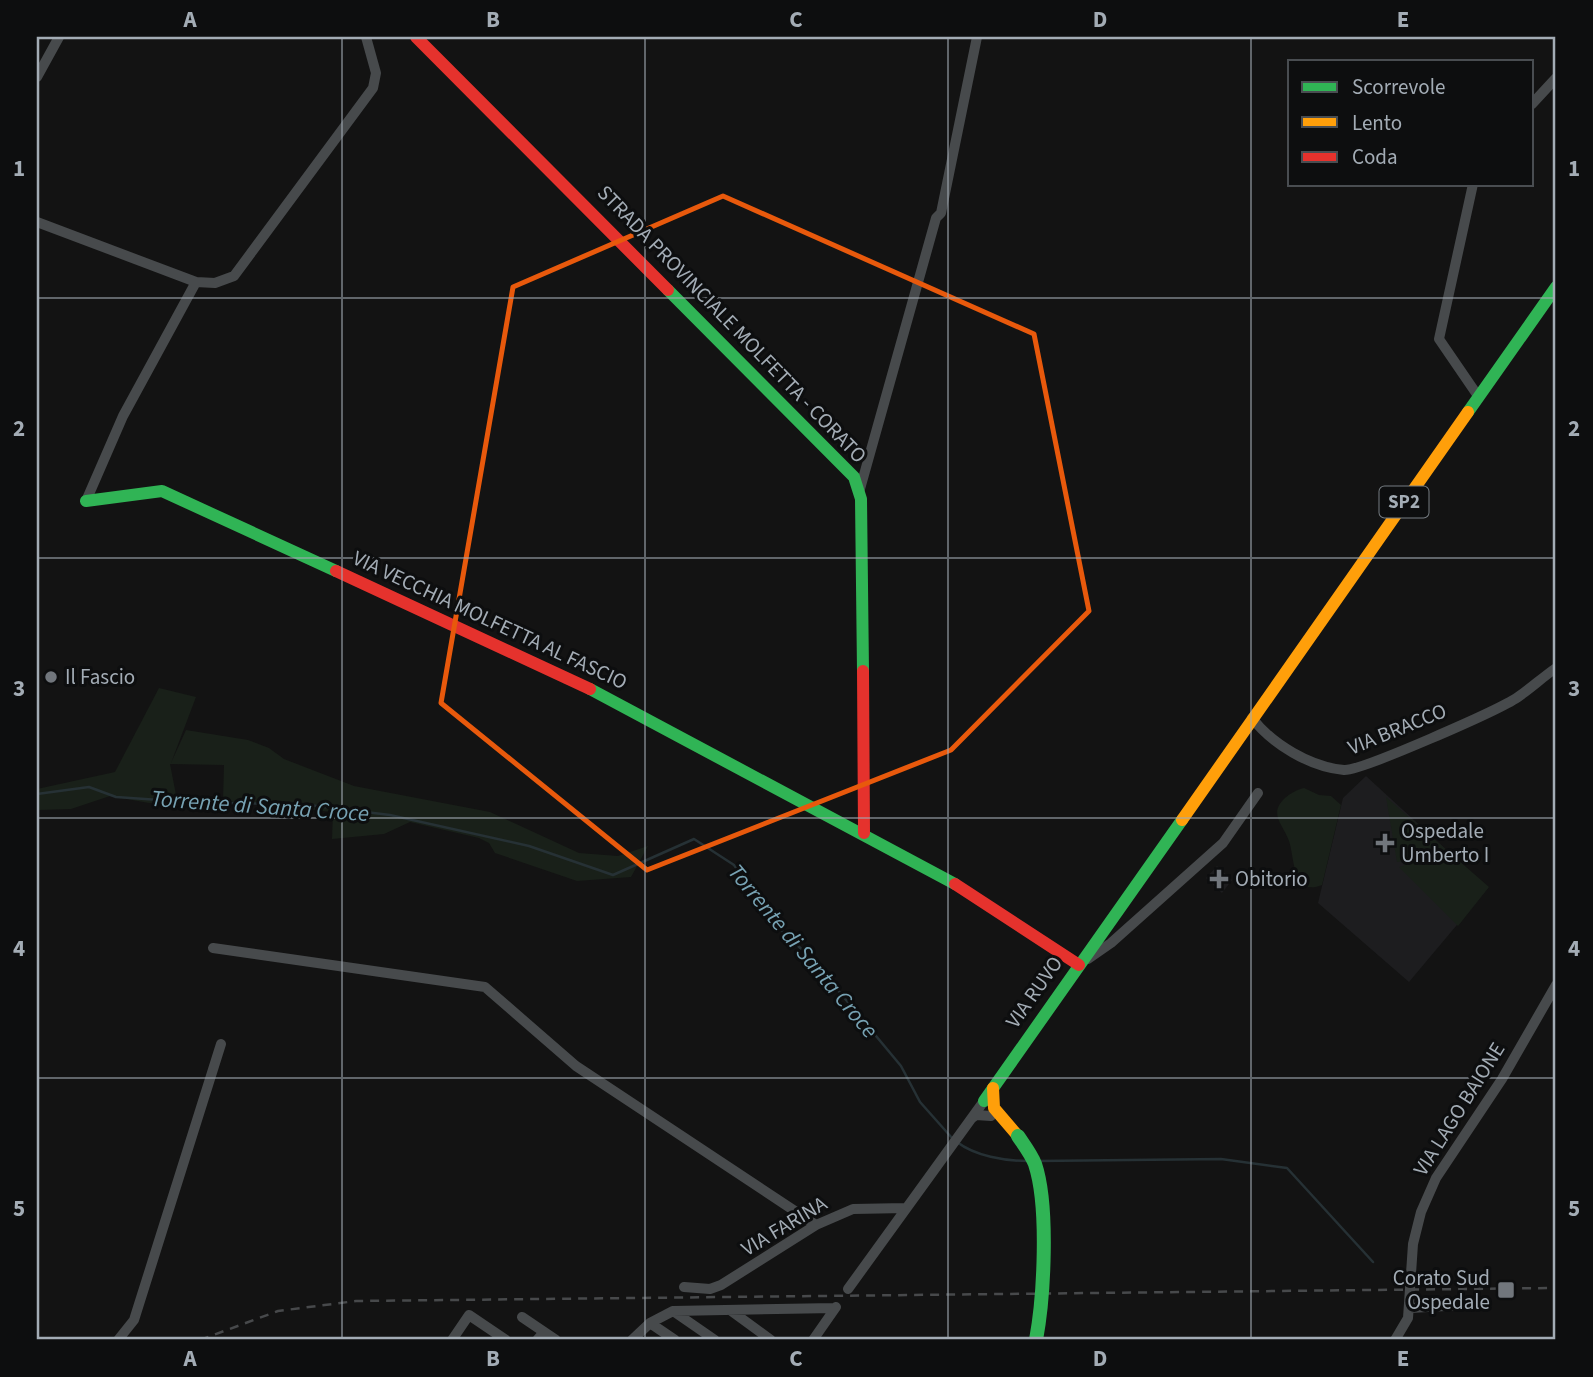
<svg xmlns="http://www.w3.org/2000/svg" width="1593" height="1377" viewBox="0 0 1593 1377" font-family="'Source Sans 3',sans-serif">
	<rect width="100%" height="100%" fill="#131313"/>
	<path fill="#1d1d1f" d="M1366,776L1488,888L1409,982L1318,903L1343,798Z
		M1217,866L1232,880L1222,893L1206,878Z"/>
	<path fill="#192019" d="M159,688L196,697L171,763L186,730L248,740L269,748L284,759L354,786L490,812L579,853L618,856L648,846L631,877L577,881L495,853L489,843L479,838L410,822L384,834L332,839L333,812L223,801L224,765L170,764L177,800L149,803L110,796L71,809L37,810V789L115,772Z
		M1304,788L1319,795L1331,796L1341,805L1322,885C1292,897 1295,859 1289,841C1283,824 1268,814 1285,798C1291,793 1296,790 1304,788Z
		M1386,797L1489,887L1458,926L1399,867L1404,866L1403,861L1397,862Z"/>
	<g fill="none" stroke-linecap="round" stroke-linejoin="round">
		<path stroke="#263135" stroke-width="2.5" d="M37,794L89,787L116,797L203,803L300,804L390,815L529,846L613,875L694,839L734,865L779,928L812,959L901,1066L920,1102L952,1138
			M957,1142C975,1156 1005,1161 1028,1161
			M1038,1161L1221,1159L1287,1168L1373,1262"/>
		<path stroke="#474a4c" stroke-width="10" d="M37,77L59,37
			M1532,104L1556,78
			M1473,184L1439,339L1478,396
			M37,222L196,282
			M860,489L936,218L941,213L977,37
			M86,501L123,416L196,282L215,283L234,276L373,88L376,73L366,37
			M1252,718C1272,744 1310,767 1344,770C1361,771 1499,710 1518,697C1531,688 1543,677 1556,668
			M213,948L485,987L576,1066L816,1225
			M1088,959L1111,943L1223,843L1258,793
			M972,1118L976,1115L991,1116
			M684,1287L710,1289L721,1285L816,1225L853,1209L906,1208
			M848,1289L984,1101
			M1410,1308L1481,1304
			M730,1310L771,1340
			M673,1311L715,1340
			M522,1317L556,1340
			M650,1323L675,1340
			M118,1340L134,1320L221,1044
			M452,1340L469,1315L506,1340
			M537,1340L544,1332
			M632,1340L650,1323L673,1311L835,1308
			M813,1340L836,1307
			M1395,1340L1408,1318L1413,1244L1421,1212L1436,1178L1502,1079L1556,985"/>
		<path stroke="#30b455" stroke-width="12" d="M668,290L854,477L861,499L863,671
			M1468,412L1556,287
			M86,501L162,491L336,571
			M590,689L955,884
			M984,1101L1182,820"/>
		<path stroke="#ff9f0a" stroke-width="12" d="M1182,820L1468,412
			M993,1088L994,1108L1018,1136"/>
		<path stroke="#e5322d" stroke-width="12" d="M416,37L668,290
			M336,571L590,689
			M863,671L864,833
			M955,884L1079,965"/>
		<path stroke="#47494b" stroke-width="2.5" stroke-dasharray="9 7" stroke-linecap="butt" d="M200,1340L278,1311L356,1301L1556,1288"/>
		<path stroke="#30b455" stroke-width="14" d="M1018,1136C1024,1145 1031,1154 1035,1164C1049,1206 1044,1297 1036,1340"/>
	</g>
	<path fill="none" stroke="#e8590c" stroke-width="5" stroke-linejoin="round" d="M723,196L1034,334L1089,611L951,750L647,870L441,703L513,287Z"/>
	<path fill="none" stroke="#a3acb5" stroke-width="2" stroke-opacity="0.55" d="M342,37V1340M645,37V1340M948,37V1340M1251,37V1340M37,298H1556M37,558H1556M37,818H1556M37,1078H1556"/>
	<g fill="#71767c" stroke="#0d0e0f" stroke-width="2.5">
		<circle cx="51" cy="677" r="7"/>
		<path d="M1381.5 832.5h7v7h7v7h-7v7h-7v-7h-7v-7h7z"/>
		<path d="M1215.5 868.5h7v7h7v7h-7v7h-7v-7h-7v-7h7z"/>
		<rect x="1497" y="1281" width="18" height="18" rx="3.5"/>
	</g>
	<g text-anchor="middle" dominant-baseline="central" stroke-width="6" stroke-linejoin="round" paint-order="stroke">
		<rect fill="#0d0e0f" stroke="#767d83" stroke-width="2" x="1379.5" y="486.5" width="49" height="31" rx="5"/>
		<g font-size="19" font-weight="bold" fill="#a3acb5">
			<text x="1404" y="502">SP2</text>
		</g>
		<g font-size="21" fill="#a3acb5" stroke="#0d0e0f">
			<text transform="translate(732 324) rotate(46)">STRADA PROVINCIALE MOLFETTA - CORATO</text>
			<text transform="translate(490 620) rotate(25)">VIA VECCHIA MOLFETTA AL FASCIO</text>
			<text transform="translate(1397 729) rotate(-22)">VIA BRACCO</text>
			<text transform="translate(1034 992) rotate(-55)">VIA RUVO</text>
			<text transform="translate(1459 1109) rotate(-58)">VIA LAGO BAIONE</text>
			<text transform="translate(784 1226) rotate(-31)">VIA FARINA</text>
		</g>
		<g font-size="21" fill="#a3acb5" stroke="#0d0e0f" text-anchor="start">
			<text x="65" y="677">Il Fascio</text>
			<text x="1401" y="831">Ospedale<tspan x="1401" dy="24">Umberto I</tspan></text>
			<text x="1235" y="879">Obitorio</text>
			<text x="1490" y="1278" text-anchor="end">Corato Sud<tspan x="1490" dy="24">Ospedale</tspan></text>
		</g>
		<g font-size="23" font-style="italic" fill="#77a2b3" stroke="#0d0e0f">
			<text transform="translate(260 806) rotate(4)">Torrente di Santa Croce</text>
			<text transform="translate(803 951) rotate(50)">Torrente di Santa Croce</text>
		</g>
	</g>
	<rect width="1593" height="1377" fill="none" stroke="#0d0e0f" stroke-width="77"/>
	<rect x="1288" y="60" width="245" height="126" fill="#0d0e0f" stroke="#494d51" stroke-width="2"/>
	<rect x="1302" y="82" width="35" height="10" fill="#30b455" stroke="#494d51" stroke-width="2"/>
	<text x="1352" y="94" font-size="21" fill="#a3acb5">Scorrevole</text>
	<rect x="1302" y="117" width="35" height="10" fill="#ff9f0a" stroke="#494d51" stroke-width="2"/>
	<text x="1352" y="130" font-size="21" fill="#a3acb5">Lento</text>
	<rect x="1302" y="152" width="35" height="10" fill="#e5322d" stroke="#494d51" stroke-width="2"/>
	<text x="1352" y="164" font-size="21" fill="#a3acb5">Coda</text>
	<rect x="38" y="38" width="1516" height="1300" fill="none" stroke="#a3acb5" stroke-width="2.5"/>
	<g font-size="23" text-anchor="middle" font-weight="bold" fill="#a3acb5">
		<text x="190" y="27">A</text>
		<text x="493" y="27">B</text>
		<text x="796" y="27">C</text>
		<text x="1100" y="27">D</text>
		<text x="1403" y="27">E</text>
		<text x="19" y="176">1</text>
		<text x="1574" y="176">1</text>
		<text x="19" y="436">2</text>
		<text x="1574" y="436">2</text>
		<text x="19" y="696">3</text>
		<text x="1574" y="696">3</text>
		<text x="19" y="956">4</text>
		<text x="1574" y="956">4</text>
		<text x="19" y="1216">5</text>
		<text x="1574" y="1216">5</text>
		<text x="190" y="1366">A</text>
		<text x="493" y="1366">B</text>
		<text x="796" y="1366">C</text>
		<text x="1100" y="1366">D</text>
		<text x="1403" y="1366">E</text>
	</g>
</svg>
